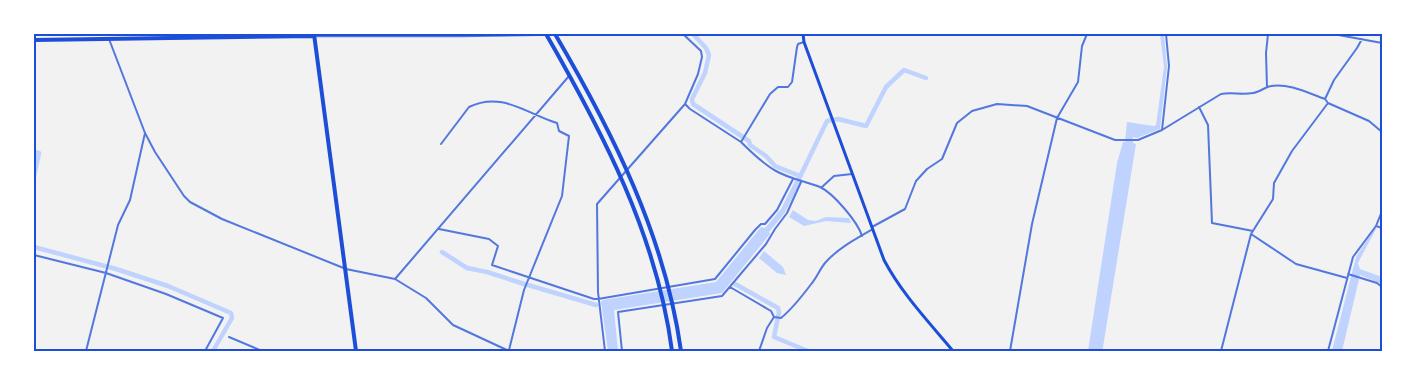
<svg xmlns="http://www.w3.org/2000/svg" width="1416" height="385" viewBox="0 0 1416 385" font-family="Roboto,sans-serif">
	<rect width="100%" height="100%" fill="#f2f2f2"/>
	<path fill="#bfd3fe" d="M1160,34H1164L1167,67L1160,129L1137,138L1133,137V143L1136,144L1103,347L1102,351H1088L1117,163L1123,142H1125L1127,122L1154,126L1156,125L1164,67Z
		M795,181L798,183V187L784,214L769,232L770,234L722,293L614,310L618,351H608L601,302L603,300L716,282L761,227L765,228L781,209Z
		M793,210L808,220L816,221L826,217L849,218L851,223L826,221L804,226L789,217Z
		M1375,228L1376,229L1358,263L1360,269L1382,277V284L1360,275L1342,351H1332L1356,257Z
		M764,251L783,267L786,275L777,273L759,258Z"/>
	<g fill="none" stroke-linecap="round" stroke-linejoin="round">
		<path stroke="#bfd3fe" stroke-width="4.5" d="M693,34L706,48L709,55L705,73L692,99L693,104L749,141L750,145L766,156L775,166L800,176
			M34,152L39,153L34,176
			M795,187L827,121L838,119L866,126L886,87L904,70L926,78
			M34,247L116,269L168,286L231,313L232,318L213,351
			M442,252L467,268L487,272L524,284
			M735,284L778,308L779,312L774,337L808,351
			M528,285L596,305"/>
		<path stroke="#5277de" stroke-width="2" d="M1333,34L1382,43
			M109,39L145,133L155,152L184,196L190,202L222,219L346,269L395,279L426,298L453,325L509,351
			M1267,87L1266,53L1268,34
			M1325,99L1334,80L1357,48L1362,39
			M685,104L690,109L741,142C750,151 765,165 776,171C790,179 805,181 820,187C833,193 858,222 862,236
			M1199,107L1208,125L1212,223L1253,231
			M1162,130L1169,66L1166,34
			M741,142L770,94L778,87H788L792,82L797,47L798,44L804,42
			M441,144L469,107C500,92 523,111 551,121L557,123L559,131L569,136L562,196L524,290L509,350
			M822,187L834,176L852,174
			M1376,226L1382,228
			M872,227L905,209L916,181L927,169L942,159L957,123L972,111L997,104L1027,106L1115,140H1138L1162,130L1221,94C1232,92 1242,95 1253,93C1260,92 1265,87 1271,86C1289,83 1308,93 1325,99L1328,103L1369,121L1382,132
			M439,229L489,239L498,246L492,265L594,299H598L715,279L755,230L761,224H765L777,210L793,179
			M1251,234L1296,264L1347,278
			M34,255L106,273L166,294L223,318L205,351
			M1348,274L1377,283L1382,287
			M395,279L569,76
			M730,287L771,311L774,317
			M229,337L262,351
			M86,351L118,225L130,200L145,133
			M605,351L598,292L597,204L685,104L698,74L702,57L701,51L683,34
			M622,351L618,312L722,296L766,244L775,229L787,213L801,182
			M759,351L767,328L774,317L781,318C792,309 803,295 812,283C817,277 820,269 825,263C837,249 857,238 873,229
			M1010,351L1032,224L1057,118L1078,82L1082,46L1087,34
			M1221,351L1251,234L1273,199L1274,183L1292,151L1328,103
			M1328,351L1353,257L1376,226L1382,211"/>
		<path stroke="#5277de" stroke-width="2.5" d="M314,36H461L587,34"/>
		<path stroke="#1d4ed8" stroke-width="3" d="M803,34L804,42L884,260C902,294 928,321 953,351"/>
		<path stroke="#1d4ed8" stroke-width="4" d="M314,34L356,351
			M546,34C603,133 657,236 672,351
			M555,34C613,133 665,236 681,351
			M34,40L314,36"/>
	</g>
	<rect width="1416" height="385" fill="none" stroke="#ffffff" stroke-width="70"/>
	<rect x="35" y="35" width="1346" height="315" fill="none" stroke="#1d4ed8" stroke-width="2"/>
</svg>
